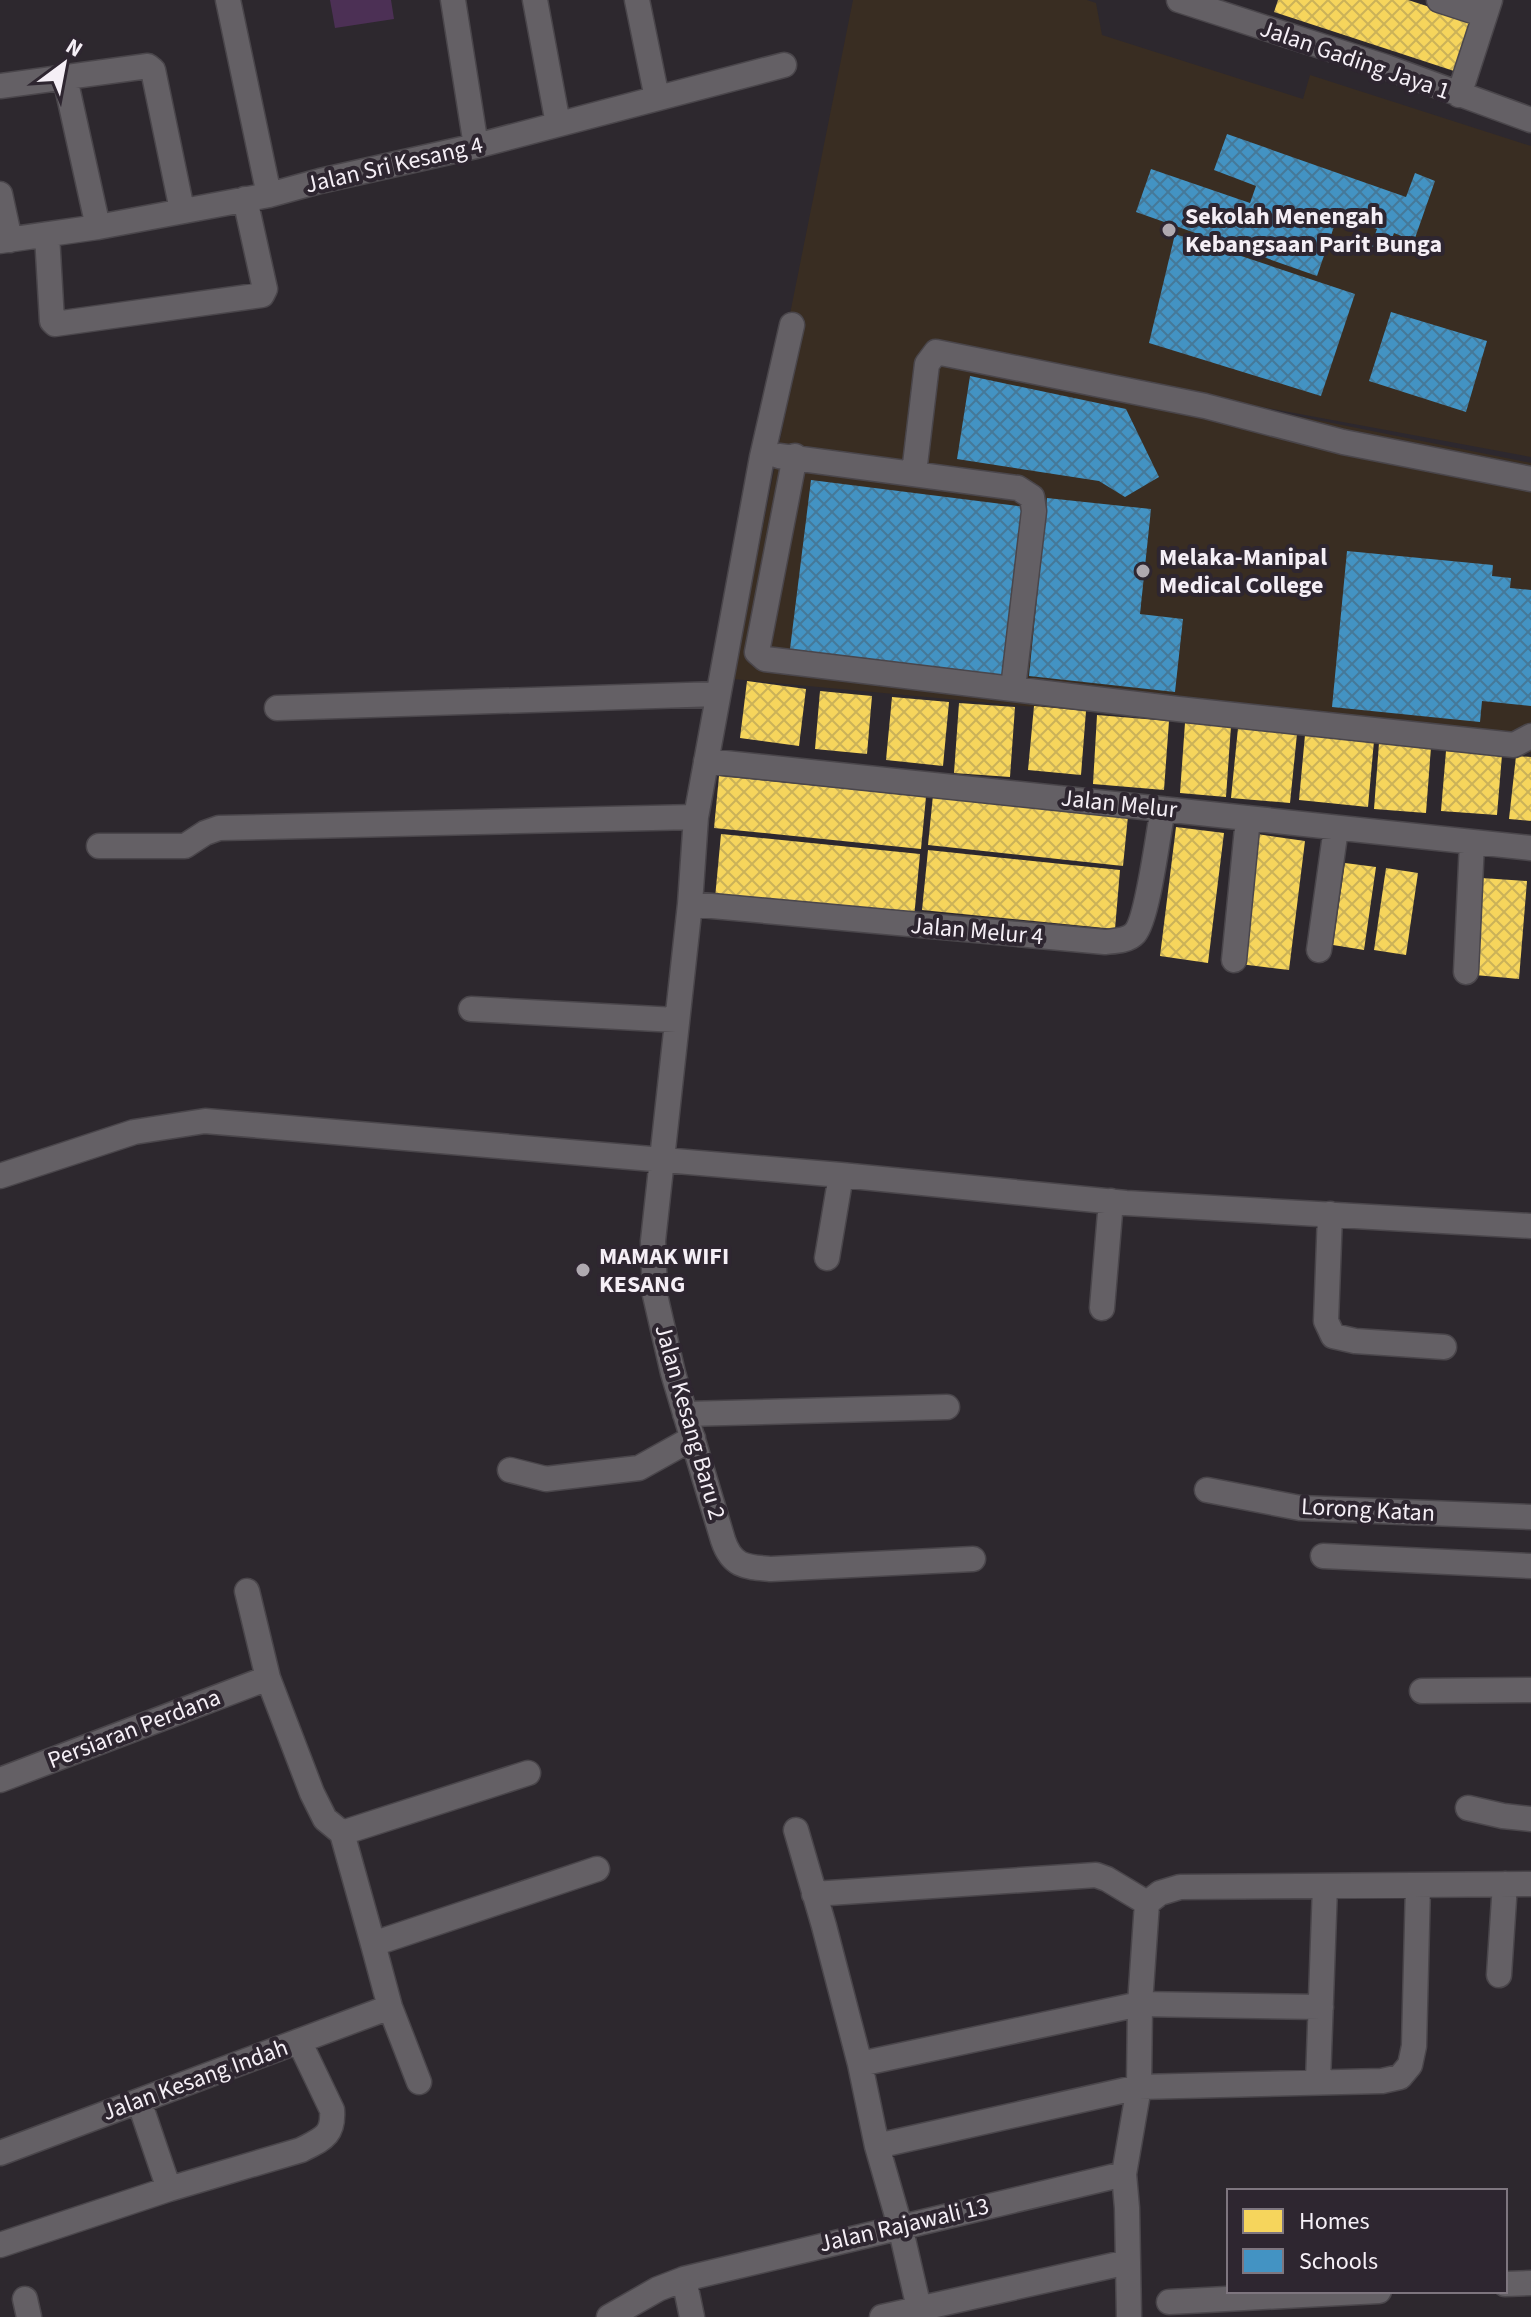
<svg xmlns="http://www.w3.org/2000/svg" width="1531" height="2317" viewBox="0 0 1531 2317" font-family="'Source Sans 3',sans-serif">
	<defs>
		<pattern id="homes-cross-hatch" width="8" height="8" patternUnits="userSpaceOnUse" patternTransform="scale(2)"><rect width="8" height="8" fill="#f6d55c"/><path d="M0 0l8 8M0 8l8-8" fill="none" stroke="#cbb258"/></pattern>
		<pattern id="schools-cross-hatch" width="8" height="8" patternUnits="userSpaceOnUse" patternTransform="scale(2)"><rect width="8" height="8" fill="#4393c3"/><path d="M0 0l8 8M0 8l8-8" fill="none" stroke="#457999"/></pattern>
	</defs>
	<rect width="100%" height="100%" fill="#2d282e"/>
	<path fill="#392d22" d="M853,0H1087L1096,3L1102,35L1303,99L1310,75L1531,146V457L1138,384L1531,463V753L733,679L804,318L790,314Z"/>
	<path fill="#4c3055" d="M330,0H391L394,19L335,28Z"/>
	<path fill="url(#homes-cross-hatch)" d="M1278,0H1408L1470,20L1454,71L1274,12Z
		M747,681L806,689L799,746L740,738Z
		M820,691L872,696L867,754L815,749Z
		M892,697L949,702L943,766L886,760Z
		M959,703L1015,707L1010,777L954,773Z
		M1034,706L1086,711L1081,775L1028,770Z
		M1097,715L1169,721L1164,790L1093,784Z
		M1185,723L1231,726L1226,797L1180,793Z
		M1238,728L1297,734L1290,803L1231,798Z
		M1305,735L1374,741L1368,807L1299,800Z
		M1379,743L1431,747L1426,813L1374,809Z
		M1446,751L1502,755L1497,815L1441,811Z
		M1516,756L1531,757V821L1509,819Z
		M719,776L926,797L921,849L714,828Z
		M933,795L1128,816L1123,866L928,845Z
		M1176,827L1224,833L1208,963L1160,956Z
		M721,834L920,854L914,918L715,898Z
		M1257,834L1305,841L1289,970L1240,964Z
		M928,850L1120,870L1115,929L922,910Z
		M1345,863L1376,867L1364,950L1333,945Z
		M1386,868L1418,873L1406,955L1374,950Z
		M1482,878L1527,881L1519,979L1475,975Z"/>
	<path fill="url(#schools-cross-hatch)" d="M1227,134L1406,197L1415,173L1435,181L1414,241L1394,233L1387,252L1371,246L1377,229L1338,215L1317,276L1136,212L1151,169L1250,203L1256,186L1214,170Z
		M1175,234L1355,294L1321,396L1149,343Z
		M1391,312L1487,341L1466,412L1369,381Z
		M970,376L1126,409L1159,477L1125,497L1099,481L957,459Z
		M811,480L1027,507L1006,677L790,649Z
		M1047,498L1151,509L1140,614L1183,619L1175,692L1029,676Z
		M1347,551L1493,565L1492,576L1511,578L1510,588L1531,590V706L1482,701L1480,722L1332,707Z"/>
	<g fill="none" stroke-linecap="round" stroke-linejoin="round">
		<defs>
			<path id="minor" d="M228,0L269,195
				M453,0L476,146
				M535,0L558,124
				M637,0L657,98
				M1179,0L1386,67L1531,120
				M1439,0L1485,15
				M65,78L98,227
				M0,86L148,66L153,70L182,210
				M1459,95L1490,0
				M0,194L10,240
				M47,235L52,321L55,324L262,295L265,289L245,199
				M0,241L98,227L269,195L320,181L476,146L784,65
				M792,325L762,457L696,817L690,904L653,1241L655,1295L673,1373L723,1540C732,1567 746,1567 771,1569L973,1559
				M779,456L1018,488L1032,497L1034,511L1013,688
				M795,456L757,652L765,659L1178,709L1514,745L1531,736
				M914,473L927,364L936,352L1205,406L1343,442L1531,479
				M277,708L718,694
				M706,761L1531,848
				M99,846H185L205,833L219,828L696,817
				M690,904L1105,942C1114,941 1128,941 1135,933C1148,918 1158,833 1163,809
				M1319,950L1336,828
				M1234,960L1248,818
				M1466,972L1472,842
				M471,1009L676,1020
				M0,1176L134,1132L205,1121L841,1175L1126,1203L1531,1226
				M1330,1214L1326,1321L1333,1336L1355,1341L1444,1347
				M827,1258L841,1175
				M1102,1308L1111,1201
				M685,1414L947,1407
				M510,1470L546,1479L639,1468L693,1438
				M1207,1490L1300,1508L1531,1517
				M1323,1556L1531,1566
				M247,1591L268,1678L312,1793L325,1819L342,1833L528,1773
				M1422,1691L1531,1690
				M0,1780L268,1678
				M1468,1808L1503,1816L1531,1819
				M796,1830L824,1926L860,2064L877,2146L900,2226L921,2317
				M342,1833L373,1944
				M814,1894L1096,1875L1107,1879L1147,1903
				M1499,1975L1505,1884
				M860,2064L1140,2004L1321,2007
				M419,2082L390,2007L373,1944L597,1869
				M1318,2082L1325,1886
				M139,2101L169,2189
				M877,2146L1139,2087L1382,2081L1400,2077L1410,2065L1414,2046L1418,1885
				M0,2153L390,2007
				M0,2245L169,2189L301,2150C322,2139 334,2136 332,2110L299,2041
				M684,2279L692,2317
				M1505,2284L1531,2283
				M25,2299L29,2317
				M1169,2302L1379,2291
				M609,2317L658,2289L684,2279L1124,2174
				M882,2317L1128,2262
				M1129,2317L1127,2208L1124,2174L1139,2087L1140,2004L1147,1903L1160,1893L1180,1887L1531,1884"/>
		</defs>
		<use href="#minor" stroke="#4a464b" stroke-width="27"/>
		<use href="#minor" stroke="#646065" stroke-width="24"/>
	</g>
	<g fill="#afa9b0" stroke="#2e2630" stroke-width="3">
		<circle cx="1169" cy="230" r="8"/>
		<circle cx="1143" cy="571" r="8"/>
		<circle cx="583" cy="1270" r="8"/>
	</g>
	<g text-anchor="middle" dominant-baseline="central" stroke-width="8" stroke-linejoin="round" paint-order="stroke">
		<g font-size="24" fill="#f5eff6" stroke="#2e2630">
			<text transform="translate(1355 60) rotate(19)">Jalan Gading Jaya 1</text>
			<text transform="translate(394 165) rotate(-13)">Jalan Sri Kesang 4</text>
			<text transform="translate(1119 804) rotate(6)">Jalan Melur</text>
			<text transform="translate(977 931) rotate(5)">Jalan Melur 4</text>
			<text transform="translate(690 1422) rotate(74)">Jalan Kesang Baru 2</text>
			<text transform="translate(1368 1510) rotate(3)">Lorong Katan</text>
			<text transform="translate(134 1729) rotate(-21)">Persiaran Perdana</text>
			<text transform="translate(195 2080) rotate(-20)">Jalan Kesang Indah</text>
			<text transform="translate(904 2225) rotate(-13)">Jalan Rajawali 13</text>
		</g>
		<g font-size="24" font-weight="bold" fill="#f5eff6" stroke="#2e2630" text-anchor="start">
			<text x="1185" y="216">Sekolah Menengah<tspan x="1185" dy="28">Kebangsaan Parit Bunga</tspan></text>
			<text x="1159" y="557">Melaka-Manipal<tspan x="1159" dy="28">Medical College</tspan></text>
			<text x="599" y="1256">MAMAK WIFI<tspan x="599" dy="28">KESANG</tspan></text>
		</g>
	</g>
	<rect x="1227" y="2189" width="280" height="104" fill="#2e2630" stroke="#7e767f" stroke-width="2"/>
	<rect x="1243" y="2209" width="40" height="24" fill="#f6d55c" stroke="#7e767f" stroke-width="2"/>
	<text x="1299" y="2229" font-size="24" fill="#f5eff6">Homes</text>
	<rect x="1243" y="2249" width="40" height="24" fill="#4393c3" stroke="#7e767f" stroke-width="2"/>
	<text x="1299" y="2269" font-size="24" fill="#f5eff6">Schools</text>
	<g transform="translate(64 64) rotate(32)" stroke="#2e2630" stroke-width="6" paint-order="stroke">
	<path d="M0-6L14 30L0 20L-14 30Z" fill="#f5eff6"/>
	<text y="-12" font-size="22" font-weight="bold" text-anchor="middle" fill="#f5eff6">N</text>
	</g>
</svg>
